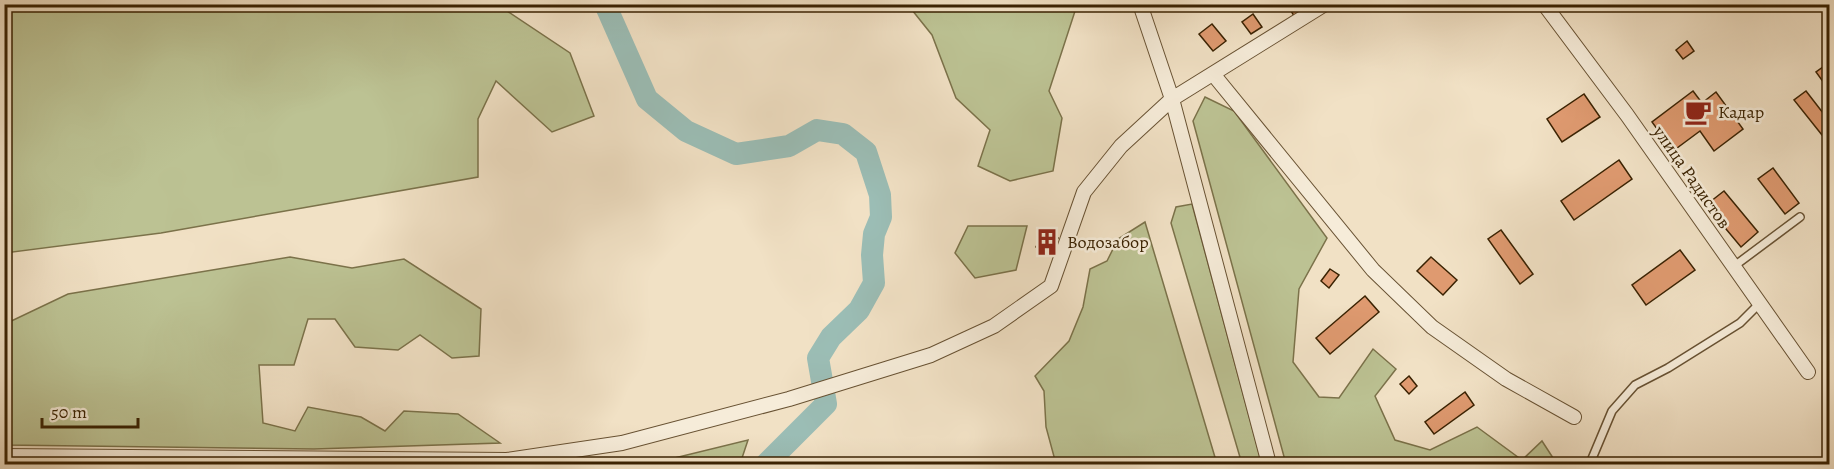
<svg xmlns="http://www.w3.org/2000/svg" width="1834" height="469" viewBox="0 0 1834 469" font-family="Alegreya,serif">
	<rect width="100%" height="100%" fill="#f1e1c5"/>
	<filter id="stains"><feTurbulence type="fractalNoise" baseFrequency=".00333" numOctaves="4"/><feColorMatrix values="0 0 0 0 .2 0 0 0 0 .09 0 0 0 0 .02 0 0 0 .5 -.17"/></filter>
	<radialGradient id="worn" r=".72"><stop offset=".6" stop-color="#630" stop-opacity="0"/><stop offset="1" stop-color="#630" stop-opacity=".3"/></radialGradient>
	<path fill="#bcc293" stroke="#7b724a" stroke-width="1.5" d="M4,5H498L570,53L594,116L552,132L496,81L478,119V177L161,233L5,253Z
		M908,5H1077L1049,91L1062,118L1053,171L1010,181L978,166L990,130L956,98L932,35Z
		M1205,97L1234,111L1327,238L1299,289L1293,362L1319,397L1339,398L1373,349L1396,369L1375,396L1395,440L1430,450L1477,427L1522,460L1542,441L1557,464H1286L1193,121Z
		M1192,204L1262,464H1242L1171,223L1176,207Z
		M1145,222L1217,464H1056L1046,427L1044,391L1035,376L1069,341L1083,307L1090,269L1107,261L1118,239Z
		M968,226H1027L1016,270L975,278L955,253Z
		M290,257L352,268L404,259L481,309L479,356L452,358L420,335L398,350L355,347L335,319H308L294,365H259L263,423L295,431L308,407L361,417L385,431L404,411L458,414L500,443L314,449L5,445V324L68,294Z
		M748,440L740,464H650Z"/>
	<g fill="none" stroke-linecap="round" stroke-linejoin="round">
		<path stroke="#9bbdb5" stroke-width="22" d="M605,4L647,99L686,131L736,154L789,146L817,130L843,134L866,152L880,195L881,217L874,234L872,255L874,283L859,310L831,337L818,358L826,404L766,464"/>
	</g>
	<path fill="#df9a70" stroke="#3a2202" stroke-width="1.5" d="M1287,4H1313L1294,16Z
		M1253,14L1262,27L1251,34L1242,22Z
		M1212,24L1226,41L1213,51L1199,34Z
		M1687,41L1694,51L1683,59L1676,50Z
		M1830,62V90H1829L1816,72Z
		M1693,91L1702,103L1716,92L1743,129L1714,151L1700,131L1673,151L1652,122Z
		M1806,91L1830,122V145L1794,100Z
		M1584,94L1600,117L1562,142L1547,119Z
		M1619,160L1632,179L1574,220L1561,201Z
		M1773,168L1799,203L1785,214L1758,179Z
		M1724,191L1758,232L1741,247L1706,205Z
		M1044,230L1058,238L1049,254L1036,247Z
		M1501,230L1533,274L1520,284L1488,239Z
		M1680,250L1695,270L1646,305L1632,285Z
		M1431,257L1457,280L1443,295L1417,271Z
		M1330,269L1339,275L1329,288L1321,281Z
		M1365,296L1379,312L1330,354L1316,338Z
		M1409,376L1417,386L1409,394L1400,384Z
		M1465,392L1474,405L1434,434L1425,422Z"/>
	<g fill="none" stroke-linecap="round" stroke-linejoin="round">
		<defs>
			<path id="lane" d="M1733,267L1800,217
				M1591,461L1612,411L1635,385L1668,368L1740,323L1759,304"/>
			<path id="street" d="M1140,4L1172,99L1269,464
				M1544,4L1627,115L1808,372
				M1213,74L1373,270L1432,327L1506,379L1574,417
				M4,456L507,460L622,443L789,399L931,355L994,326L1051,286L1084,192L1121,146L1172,99L1325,4"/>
		</defs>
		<use href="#lane" stroke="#685233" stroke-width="10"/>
		<use href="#street" stroke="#685233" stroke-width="16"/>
		<use href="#lane" stroke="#f6ecd9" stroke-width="7"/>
		<use href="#street" stroke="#f6ecd9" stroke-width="14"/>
	</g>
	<defs>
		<symbol id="cafe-bare" viewBox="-9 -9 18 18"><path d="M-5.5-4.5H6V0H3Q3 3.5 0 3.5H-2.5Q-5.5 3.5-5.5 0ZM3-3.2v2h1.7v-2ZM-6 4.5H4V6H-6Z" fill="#8f2418" stroke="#f6ecd9" stroke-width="2.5" paint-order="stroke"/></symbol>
		<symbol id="building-bare" viewBox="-9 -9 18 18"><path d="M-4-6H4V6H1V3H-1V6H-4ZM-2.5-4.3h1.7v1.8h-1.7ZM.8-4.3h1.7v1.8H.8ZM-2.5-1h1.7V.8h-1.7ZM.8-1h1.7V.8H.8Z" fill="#8f2418" stroke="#f6ecd9" stroke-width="2.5" paint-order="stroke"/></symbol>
	</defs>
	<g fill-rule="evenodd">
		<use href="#cafe-bare" x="1679" y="93" width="38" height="38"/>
		<use href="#building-bare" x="1028" y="223" width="38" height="38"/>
	</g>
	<g text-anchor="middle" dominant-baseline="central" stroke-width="5" stroke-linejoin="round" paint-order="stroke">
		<g font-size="18" fill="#3a2202" stroke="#f6ecd9" text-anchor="start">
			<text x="1718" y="112">Кадар</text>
			<text x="1067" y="242">Водозабор</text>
		</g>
		<g font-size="18" fill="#3a2202" stroke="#f6ecd9">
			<text transform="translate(1692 177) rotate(55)">улица Радистов</text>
		</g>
	</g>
	<rect width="1834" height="469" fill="none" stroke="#f1e1c5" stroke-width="24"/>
	<rect x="6" y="6" width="1822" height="457" fill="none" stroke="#3a2202" stroke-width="3"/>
	<rect x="12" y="12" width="1810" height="445" fill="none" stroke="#3a2202" stroke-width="1.5"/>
	<path d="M42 418v9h96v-9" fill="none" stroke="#3a2202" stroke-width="3"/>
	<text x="51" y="418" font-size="18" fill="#3a2202" stroke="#f6ecd9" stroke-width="4.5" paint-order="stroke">50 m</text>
	<rect width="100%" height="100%" filter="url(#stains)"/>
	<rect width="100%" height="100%" fill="url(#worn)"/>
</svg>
